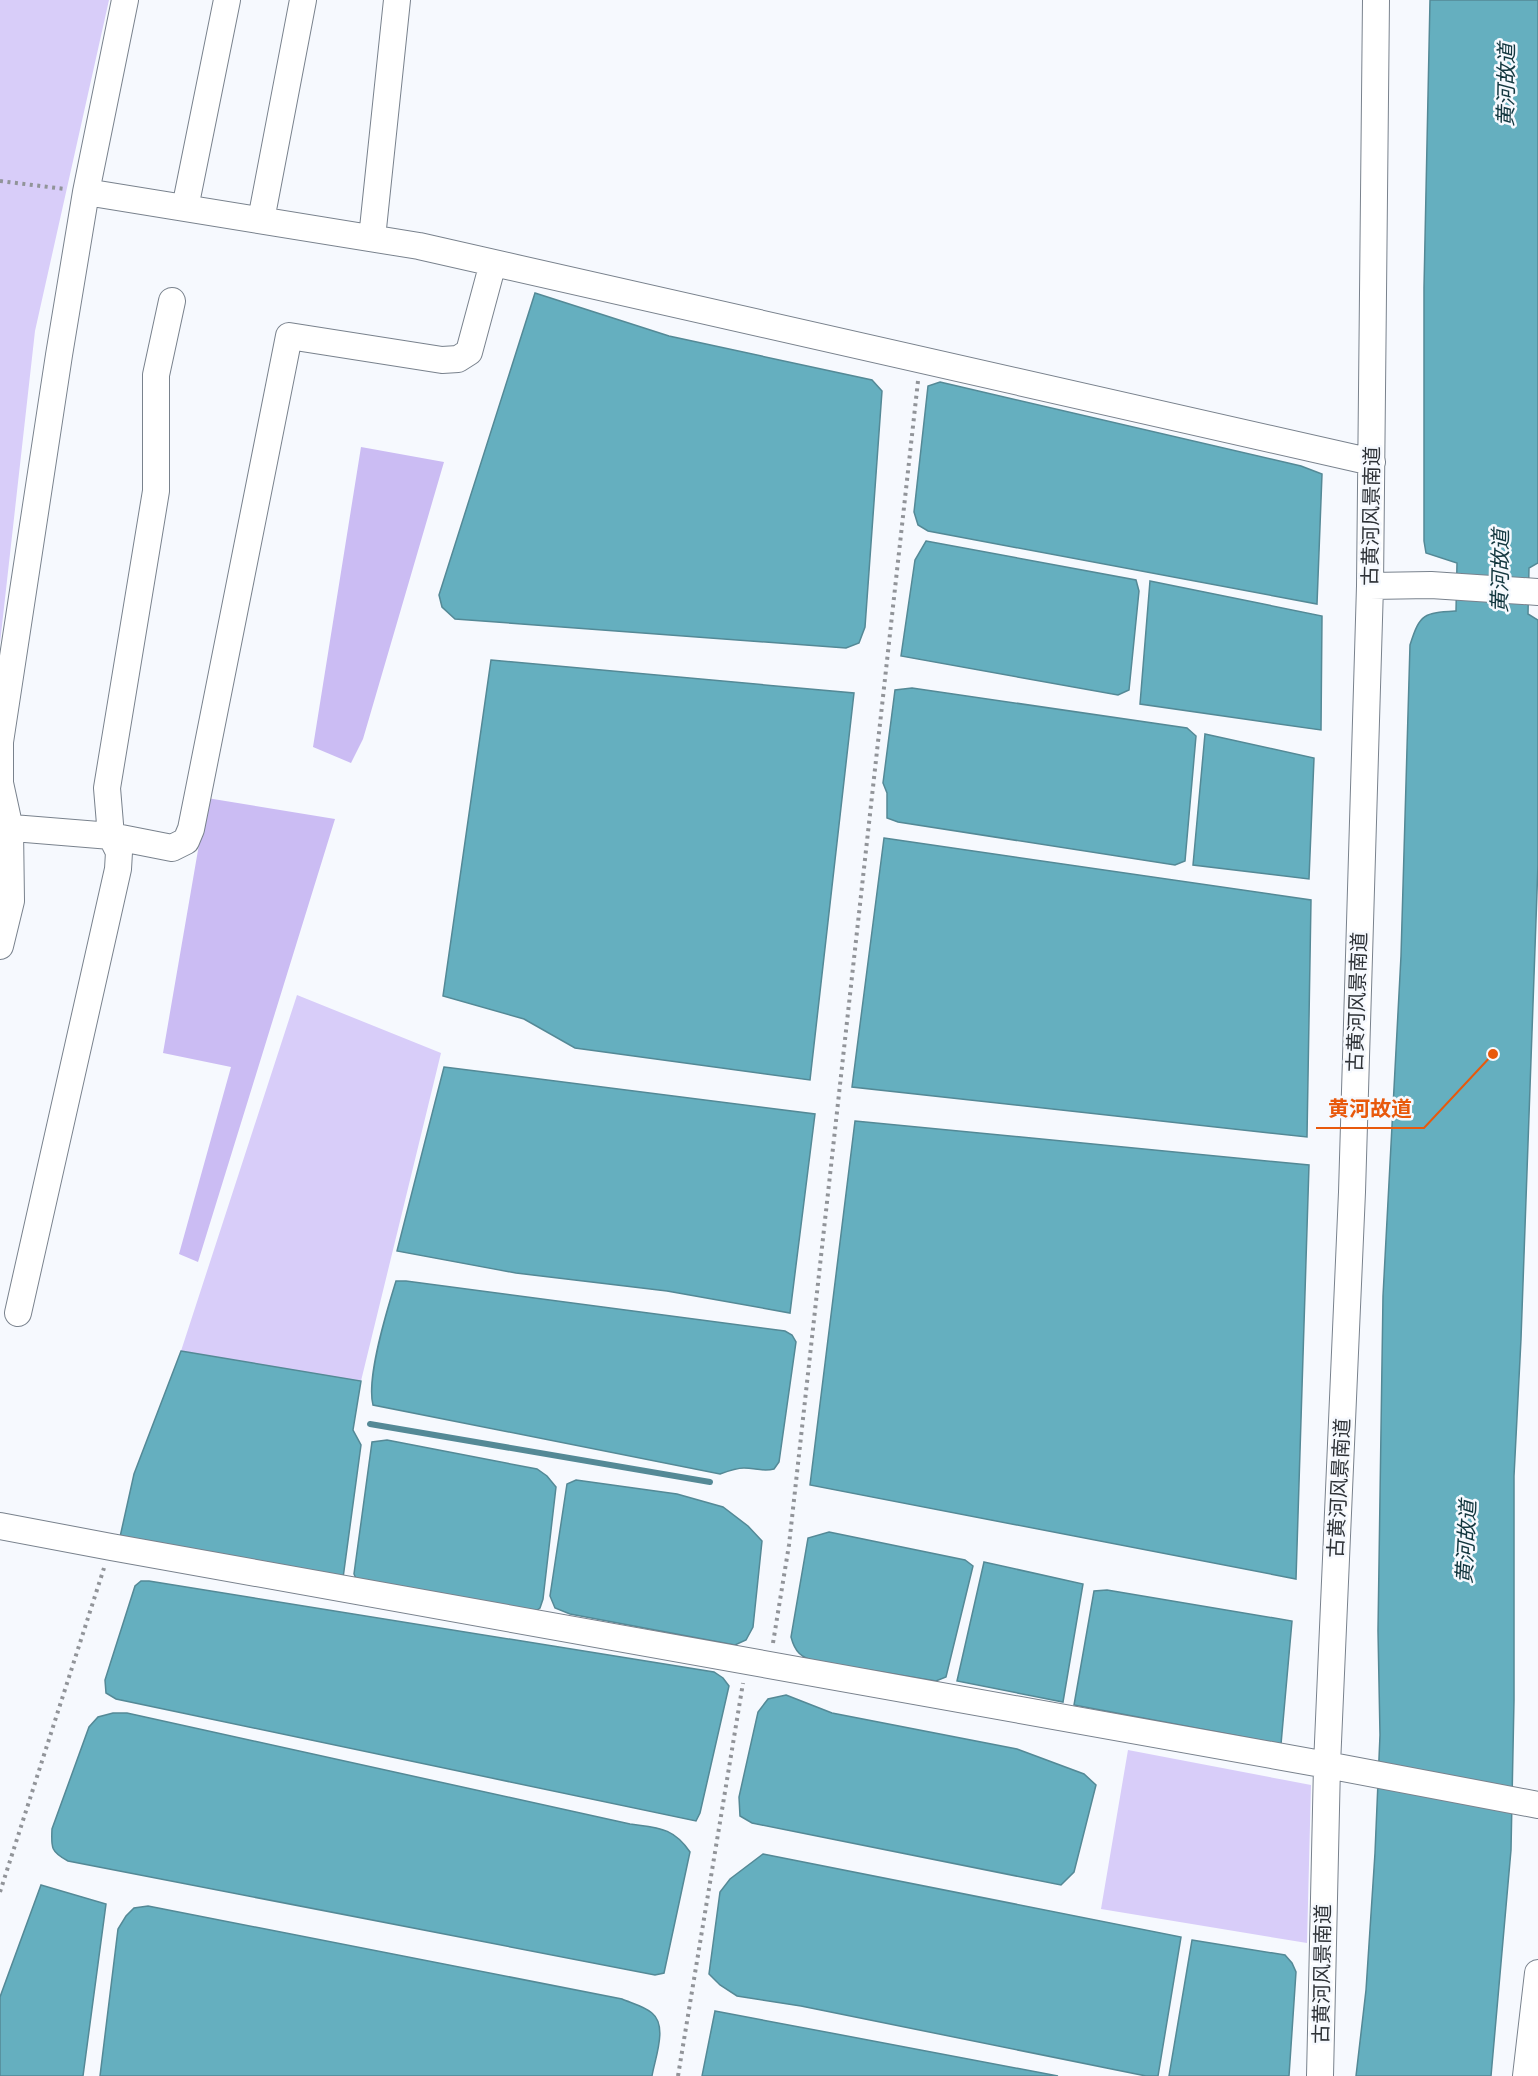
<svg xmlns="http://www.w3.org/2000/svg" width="1538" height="2076" viewBox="0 0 1538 2076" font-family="Cabin,'Noto Sans SC',sans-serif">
	<rect width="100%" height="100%" fill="#f6f9fe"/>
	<path fill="#d8cdf9" d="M0,0H109L35,331L0,643Z
		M297,995L441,1053L361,1381L181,1351Z
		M1128,1750L1311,1785L1307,1943L1101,1909Z"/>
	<path fill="#cbbcf3" d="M361,447L444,462L363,739L351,763L313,747Z
		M207,798L335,819L198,1262L179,1254L231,1067L163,1053Z"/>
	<path fill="#65afbf" stroke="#548996" stroke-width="1.5" d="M1430,0H1538V563L1529,568L1528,614L1538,620V864L1521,1339L1514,1476V1700L1511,1850L1491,2076H1356L1366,1990L1375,1853L1380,1735L1378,1631L1383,1296L1401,956L1410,645C1420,613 1424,613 1456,611L1457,563L1426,553L1424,541V288Z
		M535,293L669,336L872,380L882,391L865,627L859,643L846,648L455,619L442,607L439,595Z
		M940,382L1301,466L1322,474L1317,604L928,531L918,525L914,512L928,386Z
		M926,541L1136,580L1139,591L1129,690L1118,695L901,656L915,560Z
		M1150,581L1322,616L1321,730L1140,704Z
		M491,660L854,693L810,1080L575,1048L524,1019L443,996Z
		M912,688L1187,728L1196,736L1185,861L1175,865L898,822L887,818V793L883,783L895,690Z
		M1205,734L1314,758L1309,879L1193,865Z
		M884,838L1311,900L1307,1137L852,1087Z
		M444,1067L815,1114L790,1313L667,1291L516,1273L397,1251Z
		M855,1121L1309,1165L1296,1579L810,1485Z
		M396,1281H406L785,1331L792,1335L796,1342L779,1462L774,1469C763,1472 755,1468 744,1468C736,1468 728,1471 720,1474L373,1405C366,1378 387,1310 396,1281Z
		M181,1351L361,1381L353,1430L361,1445L343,1578L120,1537L134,1474Z
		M387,1440L537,1469L547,1476L556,1487L543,1599L540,1608L531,1614L357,1581L354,1574L372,1442Z
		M576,1480L677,1494L723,1507L748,1526L762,1541L753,1627L746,1640L735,1645L570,1614L555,1608L550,1596L567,1484Z
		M829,1532L965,1560L973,1566L946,1677L936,1681L816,1661C801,1658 795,1652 791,1637L808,1538Z
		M984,1562L1083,1584L1063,1702L957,1681Z
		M141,1581H149L714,1672L723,1678L729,1686L700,1813L696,1821L116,1699L106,1693L105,1680L135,1586Z
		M1107,1590L1292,1621L1281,1744L1074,1705L1094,1591Z
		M786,1695L832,1713L1017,1749L1084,1774L1096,1785L1074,1872L1061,1885L752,1823L740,1816L739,1797L758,1712L768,1699Z
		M113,1713H127L630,1824C658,1828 673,1827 690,1852L664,1973L655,1975L68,1861C51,1852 51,1848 52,1829L89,1727L98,1717Z
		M763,1854L1181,1937L1158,2076H1146L801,2006L737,1996L720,1985L709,1974L720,1892L730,1879Z
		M41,1885L106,1904L83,2076H0V1997Z
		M148,1906L622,1999C631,2003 644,2006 652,2013C668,2026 655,2058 652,2076H100L118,1929L126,1916L134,1908Z
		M1192,1940L1285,1955L1292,1963L1296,1972L1289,2076H1169Z
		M715,2011L1058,2076H702Z"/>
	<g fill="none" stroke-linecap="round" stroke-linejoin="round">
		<path stroke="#548996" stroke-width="6" d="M370,1424L710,1482"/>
		<defs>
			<path id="minor" d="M86,192L419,246L1372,462
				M185,208L227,0
				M261,220L303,0
				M372,238L397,0
				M1370,586L1431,585L1538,592
				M0,827L111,836L172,848L186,841L191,829L198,794L289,336L442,360L458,359L469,352L493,263
				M0,946L11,901L10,829L0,783V742L59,355L86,192L125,0
				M18,1313L118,869L119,852L111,836L107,788L156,491V375L172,301
				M0,1526L111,1547L1327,1765L1538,1805
				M1320,2076L1327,1765L1352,1192L1370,586L1376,0
				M1526,2076L1538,1973"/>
		</defs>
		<use href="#minor" stroke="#79828d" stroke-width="28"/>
		<path stroke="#919499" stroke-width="4" stroke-dasharray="3 4.5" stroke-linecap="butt" d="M0,181L65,189
			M773,1643L789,1545L918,381
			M0,1892L104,1568
			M678,2076L743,1683"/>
		<use href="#minor" stroke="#fff" stroke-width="26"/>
	</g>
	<g text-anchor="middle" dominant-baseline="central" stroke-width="5" stroke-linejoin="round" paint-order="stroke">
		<g font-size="20" fill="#2d3136" stroke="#f6f9fe">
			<text transform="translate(1371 516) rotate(-89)">古黄河风景南道</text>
			<text transform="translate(1357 1002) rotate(-88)">古黄河风景南道</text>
			<text transform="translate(1339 1488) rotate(-87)">古黄河风景南道</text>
			<text transform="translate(1322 1974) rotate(-89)">古黄河风景南道</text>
		</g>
		<g font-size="21" font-style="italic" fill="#12363e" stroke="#f6f9fe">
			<text transform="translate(1506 85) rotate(-89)">黄河故道</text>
			<text transform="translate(1500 571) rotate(-89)">黄河故道</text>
			<text transform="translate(1466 1542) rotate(-87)">黄河故道</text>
		</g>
	</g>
	<path fill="none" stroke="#e8590c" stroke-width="2" d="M1493 1054L1424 1128H1316"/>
	<circle fill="#e8590c" stroke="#f6f9fe" stroke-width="2" cx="1493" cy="1054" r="6"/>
	<g font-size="21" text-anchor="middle" font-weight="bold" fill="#e8590c" stroke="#f6f9fe" stroke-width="5" stroke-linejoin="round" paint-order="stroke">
		<text x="1370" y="1116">黄河故道</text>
	</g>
</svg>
